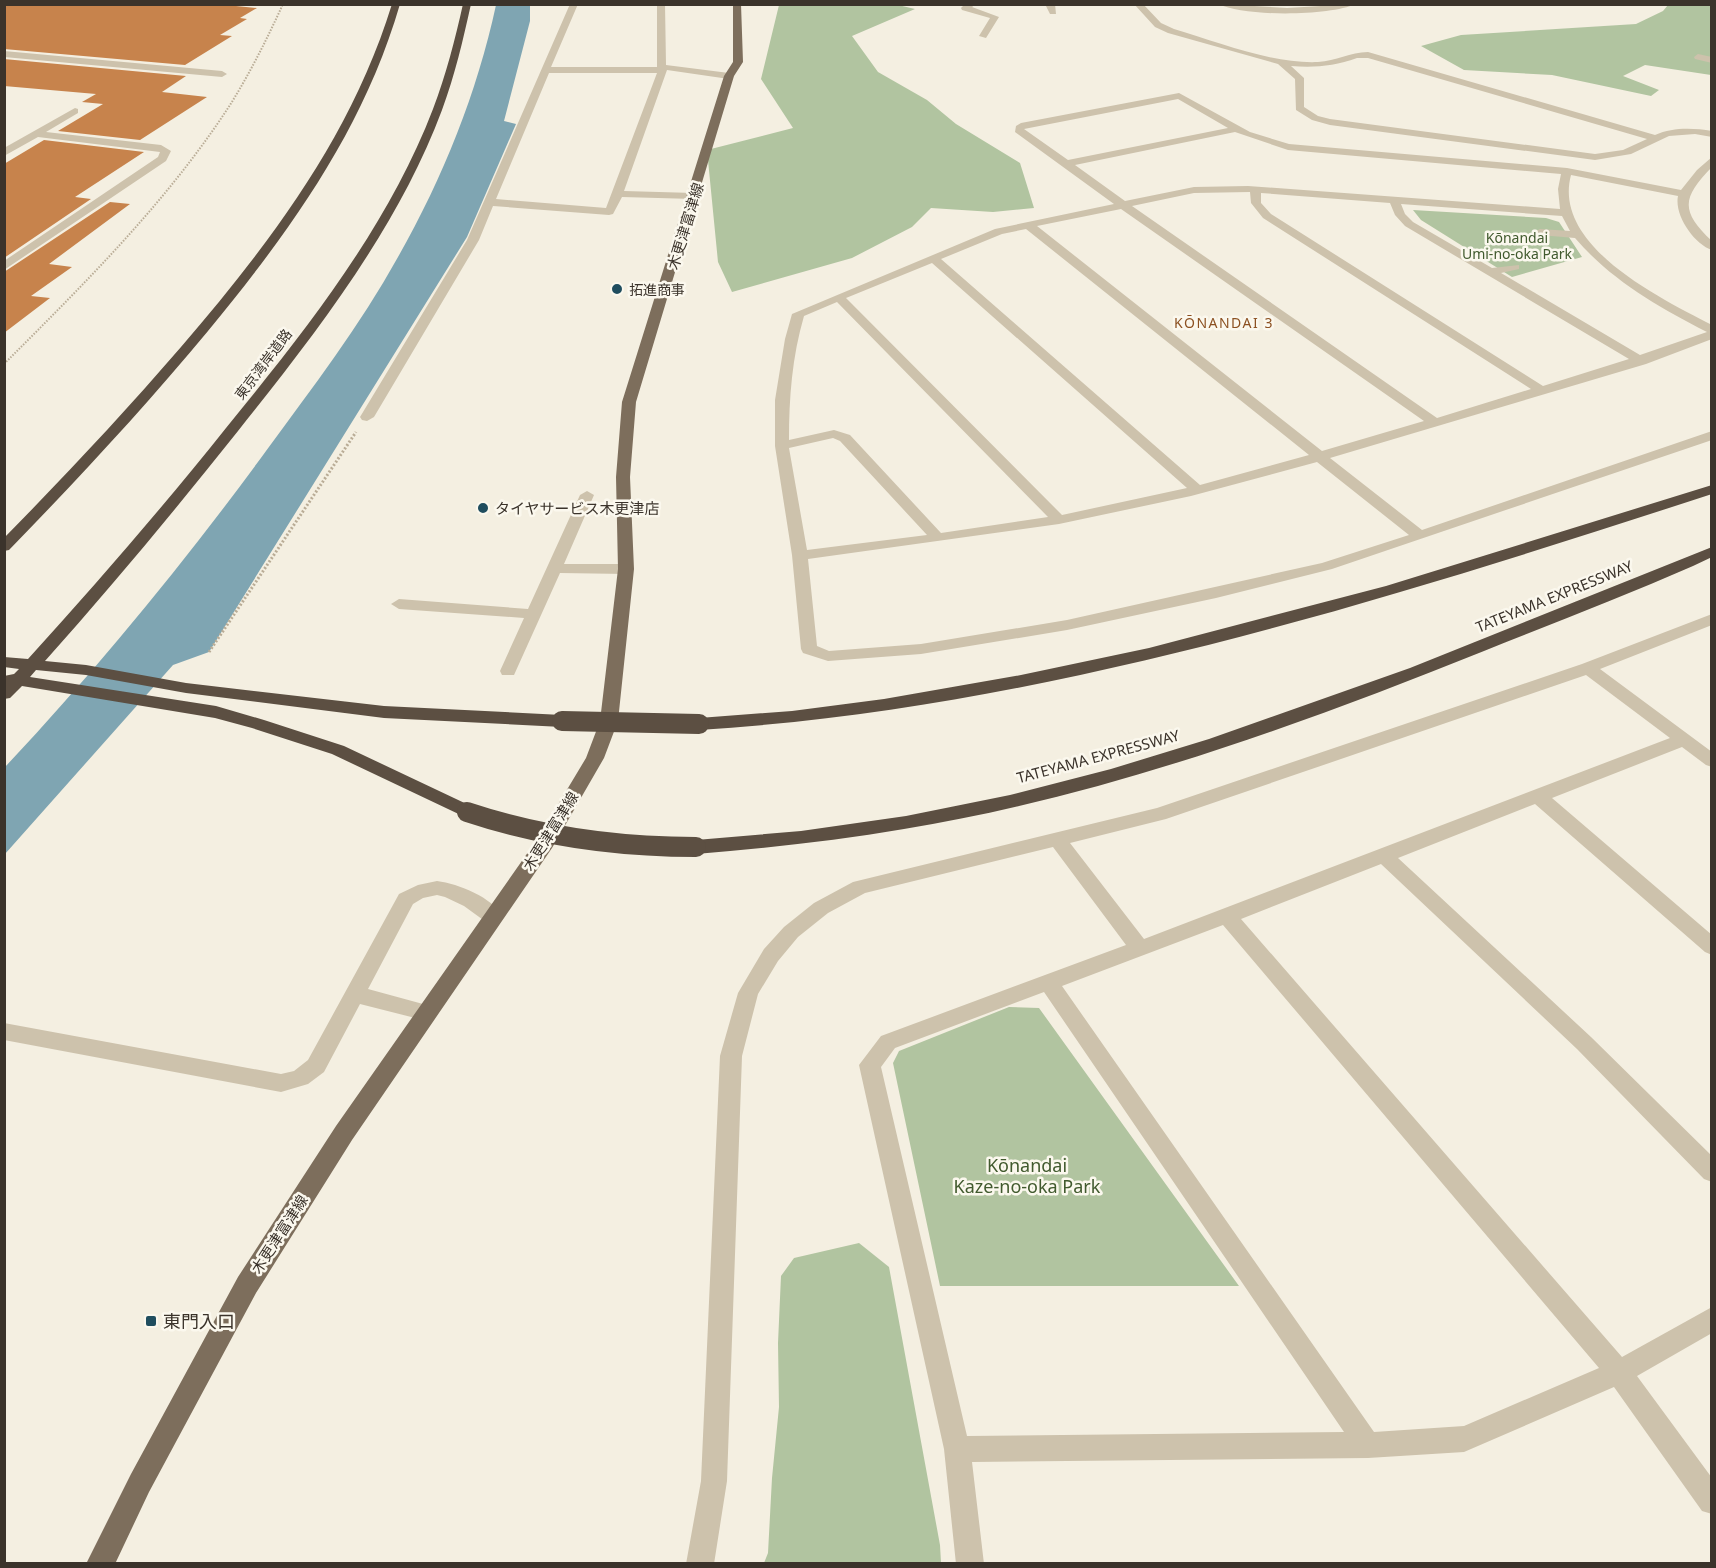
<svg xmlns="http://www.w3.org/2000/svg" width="1716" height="1568" viewBox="0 0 1716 1568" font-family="'Noto Sans','Noto Sans JP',sans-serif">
	<rect width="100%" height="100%" fill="#f4efe1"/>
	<path fill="#b1c4a0" d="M779,5H898L915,9L852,36L878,72L927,100L956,124L1020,163L1034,208L993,212L931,208L912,227L852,258L732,292L718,262L707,150L793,128L761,79Z
		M1668,5H1711V75L1645,65L1623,76L1659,90L1651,96L1552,75L1464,70L1421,46L1461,35L1636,24L1663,11Z
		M1413,210L1546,218L1559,222L1582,257L1512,277L1421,220Z
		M1009,1007L1039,1008L1239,1286H940L893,1063L899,1051Z
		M859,1243L889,1267L940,1545L941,1563H764L768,1553L772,1478L779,1407L778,1343L781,1276L794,1258Z"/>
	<path fill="#7fa5b2" d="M496,5H530V21L504,121L516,124L467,237L209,652L173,665L5,854V767C98,668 185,562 266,451C312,388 360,326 398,257C443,178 477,93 496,5Z"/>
	<path fill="#c7834c" d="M4,4H216L257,8L240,18L247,19L220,35L232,36L185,65L4,49Z
		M4,59L186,76L162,92L207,97L140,140L58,131L103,104L82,102L96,94L4,86Z
		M44,140L144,152L75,197L91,199L4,258V164Z
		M110,202L130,204L49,264L72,267L31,296L50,298L4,333V272Z"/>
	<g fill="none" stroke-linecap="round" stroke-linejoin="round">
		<path stroke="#b9ac96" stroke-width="2" stroke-dasharray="1.5 1.5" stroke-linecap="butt" d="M4,364C85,283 167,202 230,105C250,73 267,39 283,4"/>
		<path stroke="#b9ac96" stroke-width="3" stroke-dasharray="2 2" stroke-linecap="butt" d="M209,652L356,432"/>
		<path fill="#cdc2ac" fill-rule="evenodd" d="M570,4H578L551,67H657V4H665L666,65L729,73L734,76L729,79L667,70L624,191L694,193L699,196L694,199L622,197L613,214L609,215L493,206L479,240L374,417L367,421L362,420L360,417L467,240ZM549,73H657L606,208L496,199Z
			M965,4H976L972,7L999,17L986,38L979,36L990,18L962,10L961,8Z
			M1045,4H1055L1056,14H1050Z
			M1134,4H1143L1161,23L1174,29C1218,42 1272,64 1318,62C1336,61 1350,52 1368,52L1655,135C1673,127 1693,128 1712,131V137L1695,134L1669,136L1631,154L1595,160L1330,125L1312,120L1296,110L1295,79L1278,64L1168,33L1155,27ZM1357,58H1368L1647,139L1623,150L1595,154L1330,119L1318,116L1304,107V78L1291,66C1315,68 1334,66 1357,58Z
			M1219,4L1287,8L1355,4C1331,16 1243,17 1219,4Z
			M4,51L222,71L227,74L222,77L4,57Z
			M1698,54L1712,57V63L1695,59L1694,57Z
			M1179,93L1250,132L1289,144L1567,168L1681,190L1697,170L1712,157V167C1683,197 1679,210 1712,241V250C1694,244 1674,215 1678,196L1571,175C1552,246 1660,298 1712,325V339L1646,364L1330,458L1422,530L1712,431V440L1332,569L1216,598L1067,630L921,654L828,661L803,653L801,649L792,555L775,446V400L785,339L792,314L995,229L1114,204L1015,132L1016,126L1021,123ZM1178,99L1228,128L1068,160L1024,129ZM1235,132L1288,150L1561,174L1558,189L1560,209L1248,186L1194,187L1125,201L1075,165ZM1250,192L1251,203L1263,218L1531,389L1437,418L1132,206L1194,193ZM1261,193L1390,203L1395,215L1405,226L1629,359L1543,386L1271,214L1261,203ZM1401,204L1562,216L1570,231L1540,229L1534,232L1540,235L1575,238C1611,280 1658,307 1707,332L1640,355L1501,273L1519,269V265L1492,268L1413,222L1405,214ZM1121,209L1424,421L1322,451L1037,226ZM1026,229L1309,455L1200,485L941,259L1002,234ZM932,263L1187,488L1062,515L846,298ZM837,302L1048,517L941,533L850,435L834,430L789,440C789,398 792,357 804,316ZM833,438L840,441L927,535L807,550L789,448ZM1317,462L1409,535L1322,563L1067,620L921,644L829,651L817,646L808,559L1059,524L1191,496Z
			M75,108L78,109V113L46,132L161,145L171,151L166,161L4,270V261L158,157L160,152L38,137L4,156V148Z
			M587,491L594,495L564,564H626L634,569L626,574L560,573L514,675H502L500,671L524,618L399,609L391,604L399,599L528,609L580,495Z
			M1712,614V625L1600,669L1712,752V767L1706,765L1682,747L1552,798L1712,935V955L1705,952L1535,804L1398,858L1591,1037L1712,1156V1182L1704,1179L1577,1049L1381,864L1241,919L1622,1357L1712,1307V1333L1637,1376L1712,1478V1514L1702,1511L1614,1387L1464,1452L1368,1458L972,1462L984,1564H956L944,1449L859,1065L881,1036L1126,945L1053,847L865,893L828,913L798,937L778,961L758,994L742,1056L727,1481L714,1564H686L701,1481L720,1056L738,993L764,949L784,927L814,903L853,882L1157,808L1582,664ZM1586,675L1670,738L1144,939L1070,843L1166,819ZM1223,925L1599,1368L1464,1426L1374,1432L1062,986ZM1044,992L1344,1432L967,1436L881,1067L895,1048Z
			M437,881C459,884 492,897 503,917L500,922L493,924L486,922L464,906L445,897L437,895L423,898L413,904L368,989L434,1007L437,1013L434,1019L427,1021L360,1004L324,1072L308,1084L281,1092L4,1040V1023L281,1074L294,1071L308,1060L399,894L418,885Z"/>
		<path fill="#7d6e5c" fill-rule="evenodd" d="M733,4H741L743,62L734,76L636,402L630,477L634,569L618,721L604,758L552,848L352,1140L256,1293L149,1492L115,1564H86L131,1474L238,1277L336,1126L538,838L586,758L600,721L618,569L616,477L622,402L724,76L733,62Z"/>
		<path fill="#5c4f42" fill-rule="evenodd" d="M392,4H400C363,131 290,231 208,331C145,407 78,479 9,550L4,551V538C65,476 124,413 181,347C270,243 351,137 392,4Z
			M463,4H471C463,40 455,75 442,110C398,228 316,333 238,431C176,509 112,586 45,661L86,665L186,683L384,706L562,715L568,717L571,721L568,725L562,727L384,718L186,693L86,675L36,670L30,677L216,706L264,720L344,746L473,807L476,812L473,817L467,818L332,754L252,728L215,718L22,686L10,698L4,699V676L14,674L19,669L4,667V657L28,659C96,584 163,507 226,428C305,331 388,227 433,109C446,75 455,40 463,4Z
			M1712,485V494C1383,601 1046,708 699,730L693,728L690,724L693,720L699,718L792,711L884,699L1021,675L1149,648L1386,586Z
			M1712,547V557L1693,566C1624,596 1554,623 1484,651C1297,726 1104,796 904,829C835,841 766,848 696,854L689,852L687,847L689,842L696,840L801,831L906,816L1010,795L1111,769L1209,739L1410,668Z"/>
		<path stroke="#5c4f42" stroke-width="20" d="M562,721L699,724
			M467,812C542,837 617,847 696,847"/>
	</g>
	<g fill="#1f4d5e" stroke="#fbf8ee" stroke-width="2">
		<circle cx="617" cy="289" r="6"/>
		<circle cx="483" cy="508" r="6"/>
		<rect x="145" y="1315" width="12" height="12" rx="3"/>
	</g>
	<g text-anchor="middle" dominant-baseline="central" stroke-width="5" stroke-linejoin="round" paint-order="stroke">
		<g font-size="14" fill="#415a2e" stroke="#fbf8ee">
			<text x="1517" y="237">Kōnandai<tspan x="1517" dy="16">Umi-no-oka Park</tspan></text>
		</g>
		<g font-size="14" fill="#3b332b" stroke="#fbf8ee" text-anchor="start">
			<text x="629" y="289">拓進商事</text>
		</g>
		<g font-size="14" letter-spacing="1.5" fill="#8c5122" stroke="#fbf8ee">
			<text x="1224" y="322">KŌNANDAI 3</text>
		</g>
		<g font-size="14" fill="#3b332b" stroke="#fbf8ee">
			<text transform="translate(263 364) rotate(-53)">東京湾岸道路</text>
		</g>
		<g font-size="15" fill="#3b332b" stroke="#fbf8ee">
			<text transform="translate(685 226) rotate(-73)">木更津富津線</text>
			<text transform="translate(1554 596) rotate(-22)">TATEYAMA EXPRESSWAY</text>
			<text transform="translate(1098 756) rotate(-15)">TATEYAMA EXPRESSWAY</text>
			<text transform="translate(550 831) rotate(-58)">木更津富津線</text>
			<text transform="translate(279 1234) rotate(-57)">木更津富津線</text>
		</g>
		<g font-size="15" fill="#3b332b" stroke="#fbf8ee" text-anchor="start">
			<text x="495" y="508">タイヤサービス木更津店</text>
		</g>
		<g font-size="18" fill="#415a2e" stroke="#fbf8ee">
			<text x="1027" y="1165">Kōnandai<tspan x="1027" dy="21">Kaze-no-oka Park</tspan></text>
		</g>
		<g font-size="18" fill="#3b332b" stroke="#fbf8ee" text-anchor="start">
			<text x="163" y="1321">東門入口</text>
		</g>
	</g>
	<rect width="1716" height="1568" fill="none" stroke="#3b332b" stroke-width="12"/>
</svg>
